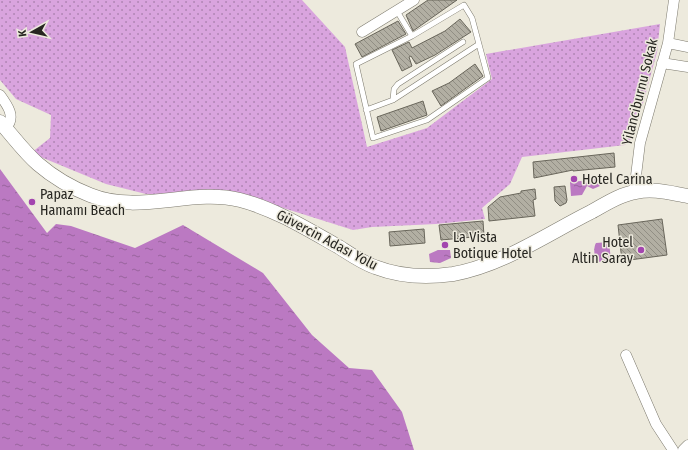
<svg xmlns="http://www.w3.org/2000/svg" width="688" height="450" viewBox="0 0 688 450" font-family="'Fira Sans Condensed',sans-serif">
	<defs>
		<pattern id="green-dots" width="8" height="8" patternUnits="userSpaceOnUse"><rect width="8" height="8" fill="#d9a4de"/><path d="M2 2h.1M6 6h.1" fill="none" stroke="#b085b4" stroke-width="1.8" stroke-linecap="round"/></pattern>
		<pattern id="water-ripples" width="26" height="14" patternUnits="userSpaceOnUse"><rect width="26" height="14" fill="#bb79c2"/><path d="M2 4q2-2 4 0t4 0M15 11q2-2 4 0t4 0" fill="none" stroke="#98639d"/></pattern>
		<pattern id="building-back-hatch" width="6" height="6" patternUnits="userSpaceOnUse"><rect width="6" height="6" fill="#b2afa3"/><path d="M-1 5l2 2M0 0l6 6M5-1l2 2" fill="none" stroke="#918e84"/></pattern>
	</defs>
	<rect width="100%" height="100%" fill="#edeadd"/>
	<path fill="url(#green-dots)" d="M0,0H302L345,47L367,147L427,128L492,79L486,54L660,24L657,52L634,136L625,145L522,157L510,184L482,208L485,219L436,224L372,227L353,230L236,193L146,194L106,184L31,153L50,138L51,115L16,99L0,80Z"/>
	<path fill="url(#water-ripples)" d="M0,169L47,233L56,224L71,226L135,248L183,225L263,273L312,335L349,368L372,370L402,412L414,450H0Z
		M594,176H598L597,182L600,186L593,189L587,186L582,195L571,196L570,182L581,181L587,183Z
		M609,242L611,260L598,262C594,258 593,248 596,243Z
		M438,250H450L451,258L440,263L430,262L429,254Z"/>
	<path fill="url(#building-back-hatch)" stroke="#69665b" d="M428,0H457L413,31L406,15Z
		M460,19L471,32L435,55L416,64L411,56L409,57L412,66L402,71L392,50L409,42L412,48L445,31Z
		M398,21L406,34L362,57L355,44Z
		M475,64L483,76L441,106L432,91L449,83Z
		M423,101L427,115L381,131L377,117Z
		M614,153L615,167L573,171V170L534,178L533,162Z
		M565,186L567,200L566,203L560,206L555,201L554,187Z
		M535,189L536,199L533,200L535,216L489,221L488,207L500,197L521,193V191Z
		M662,219L667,255L622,261L618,225Z
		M483,221L484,236L441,240L439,225Z
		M424,229L425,243L390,246L389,232Z"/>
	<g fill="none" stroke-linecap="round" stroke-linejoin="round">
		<defs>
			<path id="lane" d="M397,11L412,36L356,64L373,138L427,120L488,78L472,18L464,5L412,36
				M393,100L394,89L398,84L463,42
				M366,110L393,100L479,44"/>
			<path id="street" d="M362,32L414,0
				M668,43L688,47
				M662,63L688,67
				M0,95C8,106 16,117 6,128
				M634,192L640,143L668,43L674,0
				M626,355L656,424L673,450
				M683,450L688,445"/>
			<path id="secondary" d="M0,122C12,135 24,152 38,164C52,176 72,188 90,195C139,215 191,188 240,200C275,209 307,229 339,247C350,254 363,263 375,267C401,277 426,278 453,274C503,265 547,234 591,212C604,205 620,194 636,192C653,188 670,193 688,196"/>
		</defs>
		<use href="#lane" stroke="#7d7a6e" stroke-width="6"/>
		<use href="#street" stroke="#7d7a6e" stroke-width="11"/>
		<use href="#secondary" stroke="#7d7a6e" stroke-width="15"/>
		<use href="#lane" stroke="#fff" stroke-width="5"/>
		<use href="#street" stroke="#fff" stroke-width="10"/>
		<use href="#secondary" stroke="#fff" stroke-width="14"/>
	</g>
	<g fill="#a345af" stroke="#edeadd" stroke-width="1.5">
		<circle cx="574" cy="179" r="4"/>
		<circle cx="32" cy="202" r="4"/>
		<circle cx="445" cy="245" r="4"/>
		<circle cx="641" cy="250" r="4"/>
	</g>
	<g text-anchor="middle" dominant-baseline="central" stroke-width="3" stroke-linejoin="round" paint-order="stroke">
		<g font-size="14" fill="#272621" stroke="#edeadd">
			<text transform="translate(640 92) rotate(-76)">Yilanciburnu Sokak</text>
			<text transform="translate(327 240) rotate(28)">Güvercin Adası Yolu</text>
		</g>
		<g font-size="14" fill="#272621" stroke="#edeadd" text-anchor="start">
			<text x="582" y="179">Hotel Carina</text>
			<text x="40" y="194">Papaz<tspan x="40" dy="16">Hamamı Beach</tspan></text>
			<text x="453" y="237">La Vista<tspan x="453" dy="16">Botique Hotel</tspan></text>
			<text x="633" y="242" text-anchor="end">Hotel<tspan x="633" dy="16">Altin Saray</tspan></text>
		</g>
	</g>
	<g transform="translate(32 32) rotate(262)" stroke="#edeadd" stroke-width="3" paint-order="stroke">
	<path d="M0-3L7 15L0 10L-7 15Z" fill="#272621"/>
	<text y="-6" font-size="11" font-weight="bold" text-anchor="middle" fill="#272621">K</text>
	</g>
</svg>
